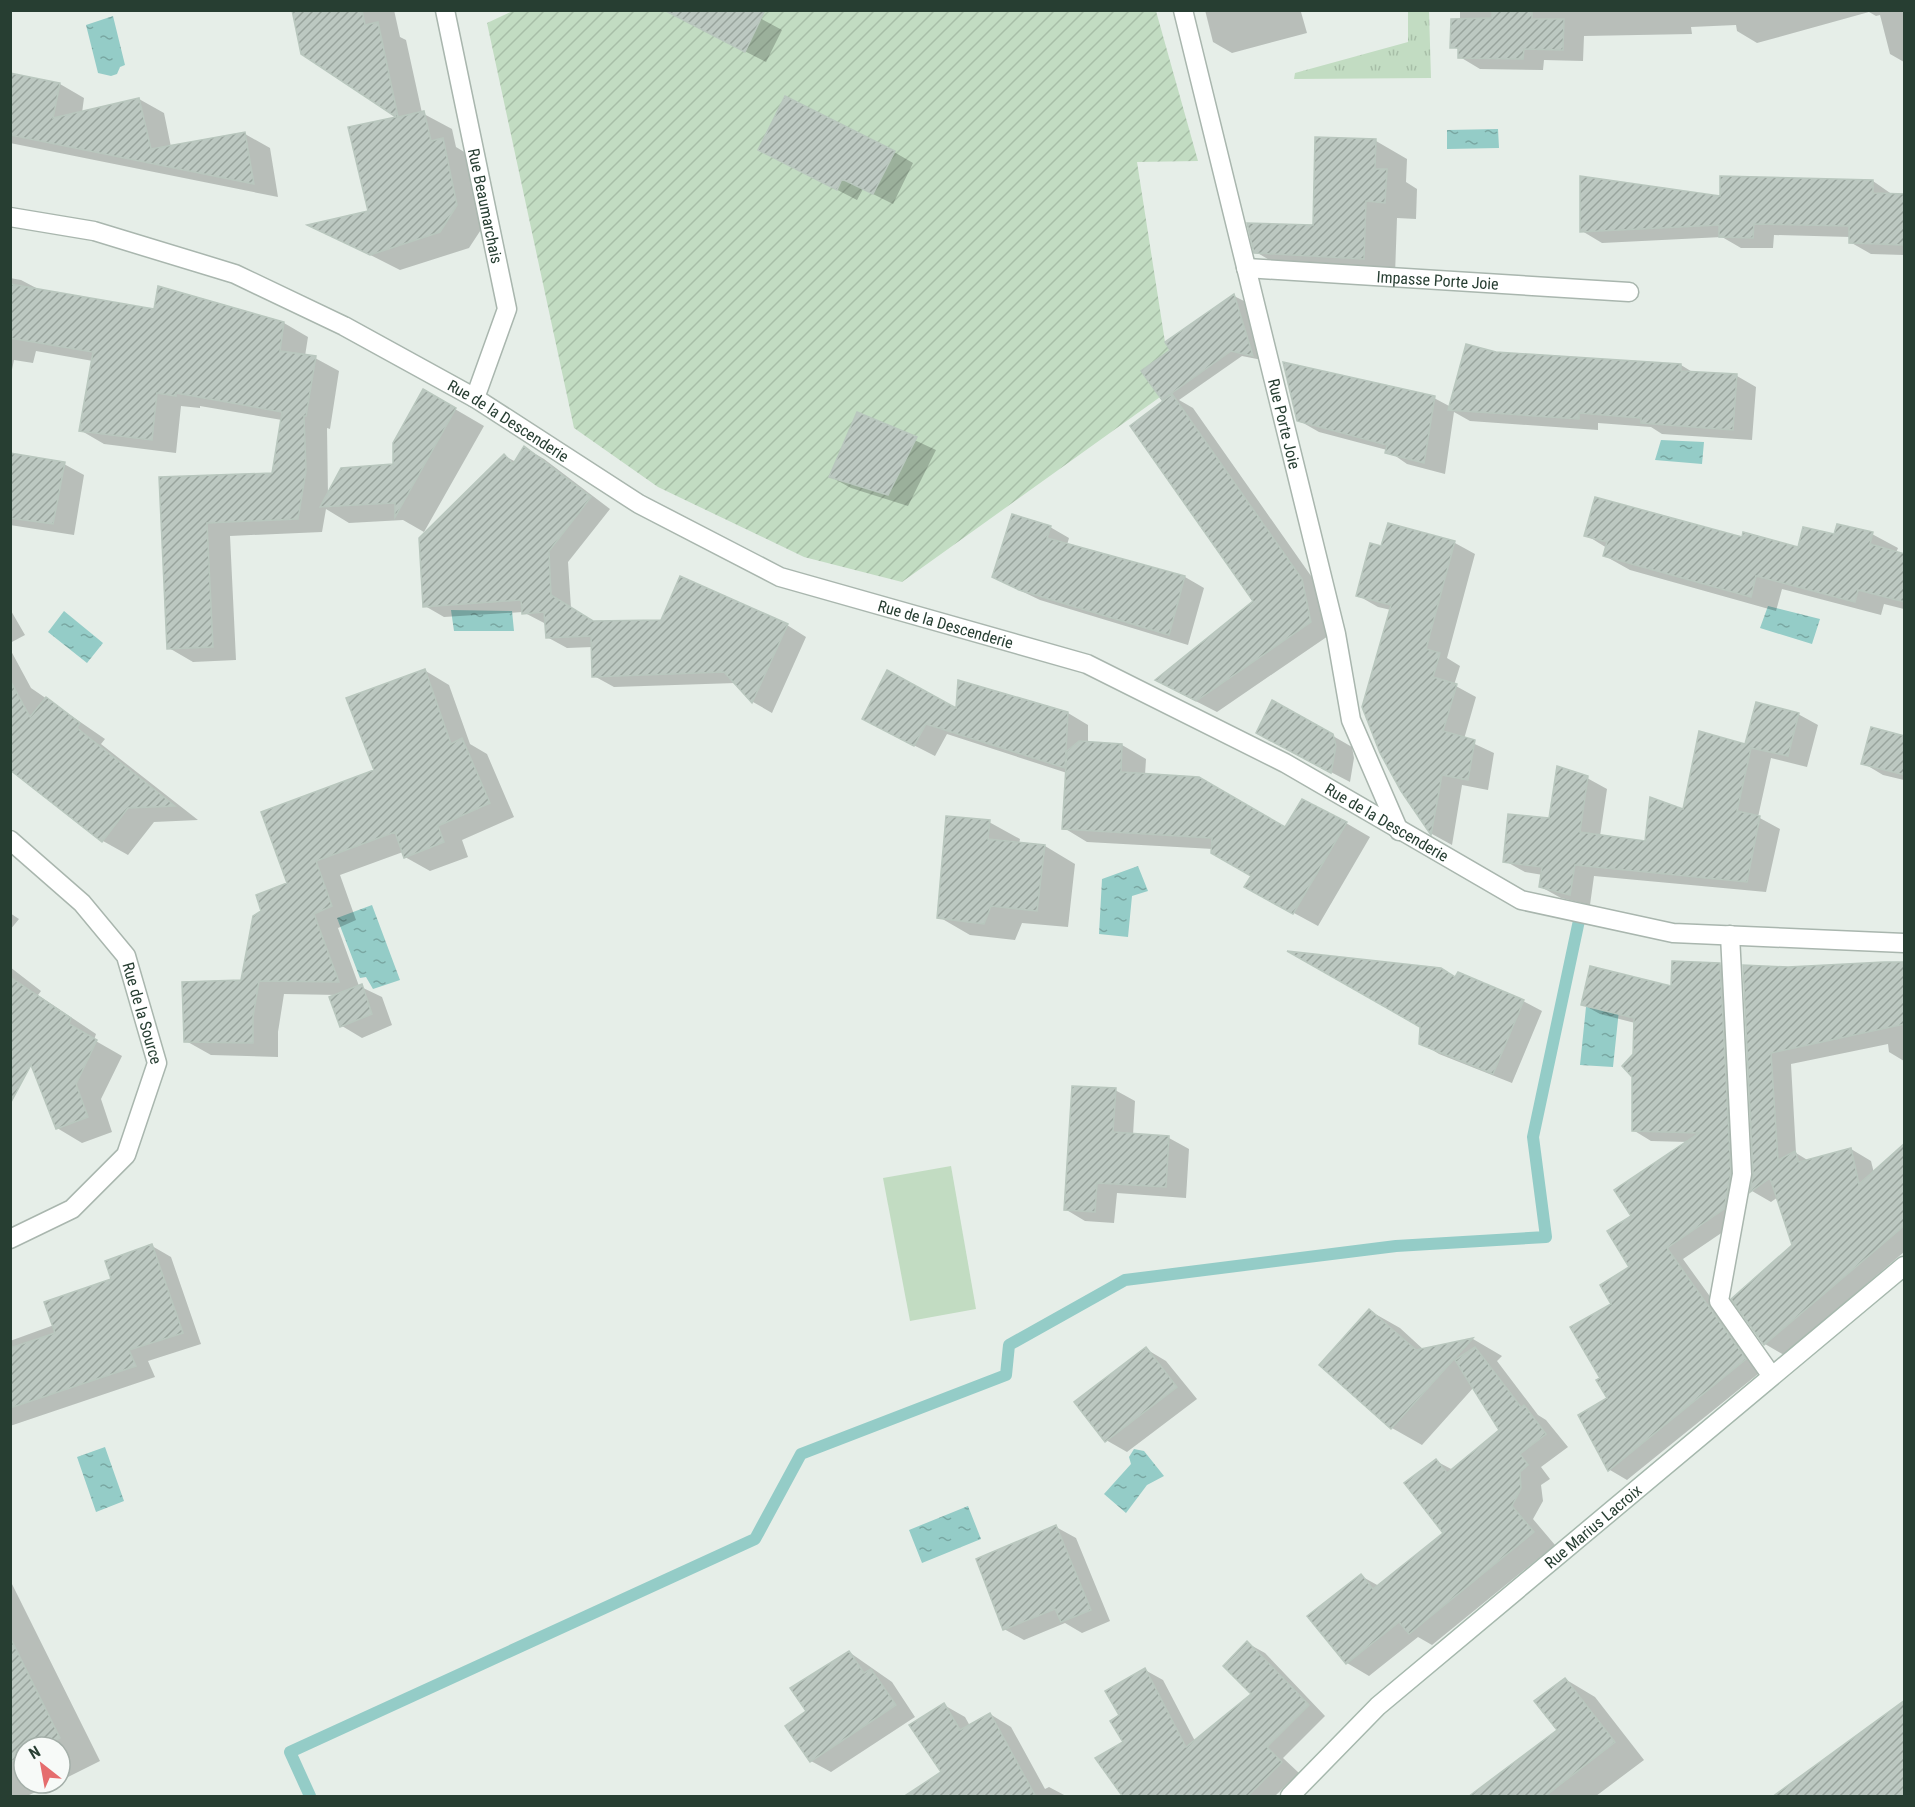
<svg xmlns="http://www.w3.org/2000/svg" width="1915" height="1807" viewBox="0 0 1915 1807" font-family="'Roboto Condensed',sans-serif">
	<defs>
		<pattern id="grass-tufts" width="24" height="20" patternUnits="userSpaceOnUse" patternTransform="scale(1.5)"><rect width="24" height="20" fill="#c2dcc2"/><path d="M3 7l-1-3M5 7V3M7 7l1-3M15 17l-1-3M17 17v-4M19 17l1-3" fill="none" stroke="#a7bea7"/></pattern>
		<pattern id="garden-furrows" width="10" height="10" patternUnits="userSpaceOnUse" patternTransform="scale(1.5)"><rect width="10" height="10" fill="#c2dcc2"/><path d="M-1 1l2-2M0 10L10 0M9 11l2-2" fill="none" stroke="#a7bea7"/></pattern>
		<pattern id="water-ripples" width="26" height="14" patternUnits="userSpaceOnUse" patternTransform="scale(1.5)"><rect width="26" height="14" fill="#94ccc7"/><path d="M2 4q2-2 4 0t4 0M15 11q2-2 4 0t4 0" fill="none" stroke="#79a7a2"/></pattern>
		<pattern id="building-hatch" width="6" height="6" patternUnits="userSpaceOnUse" patternTransform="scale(1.5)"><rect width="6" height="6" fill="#bcc8c1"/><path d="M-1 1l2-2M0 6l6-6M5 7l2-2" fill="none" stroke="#99a49d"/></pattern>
	</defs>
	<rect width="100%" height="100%" fill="#e6eee8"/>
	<path fill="url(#grass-tufts)" d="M1408,11H1429L1431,78L1294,79L1295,73L1408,42Z"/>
	<path fill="url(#garden-furrows)" d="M515,10L1156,11L1198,161L1137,162L1165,342L1188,377L902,582L804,557L658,487L574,428L487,23Z"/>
	<path fill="#c2dcc2" d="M951,1166L976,1309L910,1321L883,1178Z"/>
	<path fill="url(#water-ripples)" d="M113,16L125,65L120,67L117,74L111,76L98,73L86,25Z
		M1498,129L1499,148L1447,149V130Z
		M1661,440L1704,442L1702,464L1655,460Z
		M1768,606L1820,619L1812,644L1760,628Z
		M451,610L512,611L514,631H454Z
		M64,611L103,643L87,663L48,632Z
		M1138,866L1148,891L1132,896L1128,937L1099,934L1102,879Z
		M372,905L400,980L373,989L366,977L360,978L337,918Z
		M1586,1007L1619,1010L1613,1067L1580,1065Z
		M105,1447L124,1501L96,1512L77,1457Z
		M1134,1449L1144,1451L1164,1476L1147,1485L1126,1513L1104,1494L1131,1464L1129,1457Z
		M968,1506L981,1539L922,1563L909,1530Z"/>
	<path fill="#0003" d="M293,10H394L400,37L406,40L422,113L452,129L456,147L471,156L486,222L469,248L400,270L311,225L370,212L399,118L302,53Z
		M745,10L782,30L766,62L723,40Z
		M1205,10H1308L1301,12L1307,33L1232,53L1213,42Z
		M1460,10H1904V62L1890,54L1880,15L1876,16L1869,12L1757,43L1737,31L1736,25L1691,27L1692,34L1584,36L1583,61L1544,60L1543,70L1480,69L1460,57Z
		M10,74L60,84L84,98L82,113L139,99L164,113L171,147L245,134L270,148L278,197L10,143Z
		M1376,141L1407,159L1406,182L1417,189L1416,219L1397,218L1395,275L1286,270L1256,252L1314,226Z
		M894,152L913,163L893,204L863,189L857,200L779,160Z
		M1873,181L1893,195H1904V255L1871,254L1850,242V237L1774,235L1773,248H1741L1722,237L1602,243L1582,231L1721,198Z
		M10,278L21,280L40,290L155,311L284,323L308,337L305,356L315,358L339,371L330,429L327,428L328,495L395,465L424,391L484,426L424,532L403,520L349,523L326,509L322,532L230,536L236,660L193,662L169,648L161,478L274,474L282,420L200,406V408L181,406L176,453L104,444L80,430L93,361L36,351L33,363L14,360L10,379Z
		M1234,296L1244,301L1262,360L1242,356L1179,400L1193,408L1323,593L1331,634L1217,712L1178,692L1255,602L1166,401L1163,399L1172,350Z
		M1496,353L1681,365L1694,373L1737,376L1756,387L1752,440L1662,434L1651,427L1598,423V430L1470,421L1454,412L1445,474L1407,464L1387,450L1319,432L1298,420L1434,398L1451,407Z
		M858,414L936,450L908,506L851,488L831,477Z
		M525,448L544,459L610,509L568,562L571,608L594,623L787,625L806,637L772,713L753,702L736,683L614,687L594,676L593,647L567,648L547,637L546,624L523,612L444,617L425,606L505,456L516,462Z
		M10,454L64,464L84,475L74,535L10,525Z
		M1389,525L1455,543L1475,554L1447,658L1460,666L1454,685L1476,697L1464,739L1494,753L1488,790L1462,785L1452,845L1432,834L1381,752L1391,610L1378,607L1357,595L1382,547Z
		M1050,527L1069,538L1067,545L1185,577L1204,588L1188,645L1040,600L1013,587Z
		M1872,534L1898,548L1896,553L1904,555V609L1884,604L1881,615L1782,589L1776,611L1630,570L1605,556L1607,548L1586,535L1743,538L1799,549L1835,536Z
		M10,609L25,635L10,643Z
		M10,649L31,688L105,739L101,744L198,820L154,822L128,855L103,841L10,769Z
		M424,670L449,685L470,744L487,754L514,817L462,840L468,857L430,871L405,857L403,852L340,875L356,920L338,928L359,986L382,997L392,1025L362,1038L342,1026L338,995L284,994L278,1032V1057L211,1055L186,1041L243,981L263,912L289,884L376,771Z
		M957,710L1068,713L1088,725V743L1122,745L1146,759L1145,775L1285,829L1346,823L1370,837L1318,926L1270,900L1253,876L1213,849L1087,842L1064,828L1067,773L947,734L935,756L884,730Z
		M1798,714L1818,725L1807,767L1771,758L1758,817L1780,829L1766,892L1594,876L1590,905L1561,898L1541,887L1543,875L1525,872L1505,861L1551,820L1587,778L1607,789L1600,836L1646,843L1684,811L1746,746Z
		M1333,736L1352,747L1354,758L1350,782L1277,744Z
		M1904,738V780L1883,775L1863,763Z
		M989,822L1020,839L1019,844L1045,846L1075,864L1068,927L1022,923L1015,940L970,935L939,917Z
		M10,913L19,919L10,930Z
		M1720,965L1738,975L1742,1219L1683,1259L1763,1370L1627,1480L1610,1470L1580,1416L1609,1398L1602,1379L1613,1304L1631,1267L1633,1217L1688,1142L1651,1141L1633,1130L1635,1023L1600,1014L1582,1004L1673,987Z
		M1904,965V1061L1889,1052L1888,1044L1791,1064L1796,1153L1809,1161L1851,1149L1871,1161L1874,1173L1904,1145V1252L1784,1355L1765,1344L1794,1246L1778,1197L1771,1202L1752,1191L1755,1174L1744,966L1788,969Z
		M10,967L41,991L38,995L96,1034L94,1040L122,1056L101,1099L112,1132L82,1143L57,1128L27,1051L10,1038Z
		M1455,978L1523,1001L1542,1011L1512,1083L1439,1054L1421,1043V1026Z
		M1115,1090L1135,1101L1133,1135L1169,1138L1189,1149L1186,1198L1117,1193L1114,1223L1085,1221L1065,1209Z
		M152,1246L171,1257L201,1344L148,1361L155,1377L10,1426V1341L54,1325L113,1280Z
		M1370,1311L1400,1328L1424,1350L1473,1339L1502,1356L1497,1361L1538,1415L1546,1420L1568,1447L1541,1467L1550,1479L1541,1485L1543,1501L1533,1519L1555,1545L1432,1645L1418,1637L1369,1676L1347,1663L1361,1576L1379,1586L1445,1533L1436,1461L1453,1470L1501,1430L1474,1387L1422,1445L1392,1428Z
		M1146,1349L1166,1361L1197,1399L1127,1452L1106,1440Z
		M1056,1527L1076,1538L1110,1621L1082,1633L1065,1623L1024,1640L1004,1629Z
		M10,1580L100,1761L60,1781V1747H24V1783H55L27,1796L10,1795Z
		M1247,1643L1265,1653L1325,1716L1283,1758L1299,1773L1275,1796H1125V1742L1121,1716L1145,1670L1163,1680L1195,1741L1253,1694Z
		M849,1652L892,1682L915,1717L831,1772L811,1761L808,1712Z
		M1565,1679L1595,1697L1644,1760L1596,1796H1470L1559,1730Z
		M944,1705L965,1717L970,1726L990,1714L1011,1727L1045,1789L1049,1787L1066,1796H905L943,1772Z"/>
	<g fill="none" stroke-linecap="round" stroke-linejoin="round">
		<path stroke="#94ccc7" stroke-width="12" d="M310,1796L290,1752L755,1539L801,1454L1006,1375L1009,1345L1125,1280L1396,1246L1546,1237L1533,1137L1581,911"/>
	</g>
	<path fill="url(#building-hatch)" stroke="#b9c7be" stroke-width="1.5" d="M292,10H362L365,25L378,22L398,117L424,111L431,141L443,138L457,205L440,232L370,255L307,225L368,211L348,127L396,117L301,54Z
		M664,10H765L745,52Z
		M1492,10H1532V19H1564L1563,50L1524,49L1523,59L1458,58V48H1450L1451,19L1492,18Z
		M10,73L60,83L53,118L139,98L151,149L245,132L254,184L10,135Z
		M785,96L895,151L873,194L842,179L837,190L758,150Z
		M1315,137L1376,139L1375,169H1387L1385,203L1366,201L1364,259L1254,253L1247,223L1313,225Z
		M1580,176L1720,196V176L1873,180V193L1905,194V245L1849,243V226L1754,224L1753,238L1719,237V225L1580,232Z
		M10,284L154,309L158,286L284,322L280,351L316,356L306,416H304L306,471L298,519L207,523L213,647L167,649L159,477L272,473L282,412L176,393V396L157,393L152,440L79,431L93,352L10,338Z
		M1234,294L1253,356L1231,351L1162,400L1141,371L1170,350L1165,342Z
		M1466,344L1496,352L1681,364V371L1737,374L1733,430L1641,423V418L1579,413V419L1448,410Z
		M1283,362L1435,396L1424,463L1385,453L1387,445L1297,421Z
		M423,389L456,408L395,517V503L320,507L341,468L393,464V443Z
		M1172,394L1302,579L1311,622L1196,701L1155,680L1253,601L1130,426Z
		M857,412L917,437L888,495L829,477Z
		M524,446L591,497L549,551L551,595L593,621L661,620L680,576L788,624L752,703L724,672L592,677L591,636L546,638L544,612L522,614L521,600L423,607L419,538L504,454L513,464Z
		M10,453L65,462L53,524L10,518Z
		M1595,497L1742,537L1743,532L1798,547L1803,527L1834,534L1837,524L1873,532L1870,544L1905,554V602L1858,590L1855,602L1756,576L1751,597L1603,556L1607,542L1584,536Z
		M1012,514L1051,526L1047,538L1185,576L1169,635L1019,590L992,577Z
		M1388,523L1455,541L1426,649L1440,653L1433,677L1457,684L1443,731L1475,740L1468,780L1442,775L1431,835L1401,791L1380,753L1362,707L1391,605L1356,596L1370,543L1381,546Z
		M425,669L451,744L462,738L490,803L438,826L444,842L404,858L395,832L316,861L332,906L314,914L339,982L259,981L253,1017V1043L184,1042L182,982L241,980L253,916L261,911L256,895L287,883L261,812L374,770L346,698Z
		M887,670L956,708L958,680L1068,712L1065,768L926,724L914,746L862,719Z
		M10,680L30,717L46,697L80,723L77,728L175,806L128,808L102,842L10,770Z
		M1272,700L1333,734L1336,746L1331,773L1256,733Z
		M1756,702L1799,713L1788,756L1751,748L1737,811L1760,816L1747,882L1575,865L1570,895L1539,887L1542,867L1503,862L1508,814L1549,818L1557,766L1588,776L1580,832L1645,841L1650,797L1683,809L1699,731L1745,744Z
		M1871,727L1905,736V775L1861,764Z
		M1079,741L1122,744L1121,772L1199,777L1285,827L1302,799L1347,822L1293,914L1244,887L1251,876L1211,853L1212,838L1062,829L1067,751Z
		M946,816L990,820L988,839L1045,845L1037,911L991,906L984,924L937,918Z
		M1287,951L1441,968L1455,977L1458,972L1524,1000L1493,1074L1419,1044L1420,1027Z
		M1672,961L1720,963L1731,1173L1724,1209L1667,1248L1746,1359L1608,1471L1578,1415L1607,1398L1596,1380L1600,1378L1570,1327L1611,1304L1600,1285L1629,1267L1607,1231L1631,1216L1614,1190L1699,1133L1632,1131V1077L1622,1066L1633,1054L1634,1018L1581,1005L1590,966L1671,986Z
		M1884,962H1905V1024L1771,1053L1778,1160L1795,1151L1799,1162L1851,1148L1859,1184L1905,1143V1225L1764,1345L1731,1299L1792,1245L1770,1178L1750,1192L1753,1173L1743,965L1788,967Z
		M10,977L71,1018L69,1024L97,1040L76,1084L88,1117L56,1129L31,1065L10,1104Z
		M362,984L372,1014L340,1027L329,997Z
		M1072,1086L1116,1088L1113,1132L1169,1136L1166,1187L1097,1183L1095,1212L1064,1210Z
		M152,1244L183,1333L129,1350L136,1366L10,1408V1348L55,1333L44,1302L111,1279L105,1261Z
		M1369,1309L1416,1350L1473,1338L1391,1429L1319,1365Z
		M1146,1347L1177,1387L1105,1442L1074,1402Z
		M1475,1347L1521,1407L1524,1405L1546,1434L1520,1454L1528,1465L1520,1472L1521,1488L1512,1506L1534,1532L1409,1634L1399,1622L1346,1664L1307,1616L1361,1574L1373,1589L1443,1533L1404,1483L1436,1459L1447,1473L1499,1430L1455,1360Z
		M1056,1525L1091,1610L1061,1622L1055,1609L1003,1630L976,1559Z
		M10,1637L60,1738L42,1747H24V1756L10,1762Z
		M1247,1641L1309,1705L1267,1747L1282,1762L1247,1797H1123L1095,1758L1123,1742L1110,1721L1119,1715L1105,1691L1145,1668L1186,1747L1251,1694L1223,1666Z
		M849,1651L864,1673L871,1669L896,1705L810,1762L785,1726L806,1711L790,1688Z
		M1565,1678L1615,1742L1544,1797H1468L1557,1730L1534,1701Z
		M1905,1700V1797H1772Z
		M944,1703L960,1730L990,1713L1036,1797H903L941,1772L909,1725Z"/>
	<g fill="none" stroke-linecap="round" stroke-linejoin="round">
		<defs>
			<path id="lane" d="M1730,935L1742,1174L1719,1301L1771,1375"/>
			<g id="street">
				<path id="s1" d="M445,10L507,309L475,398"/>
				<path id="s2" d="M1183,10L1336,634L1351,720L1399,831"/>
				<path id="s3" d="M10,217L94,231L235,274L344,326L475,398L639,504L780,577L1087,664L1285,763L1521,900L1673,933L1904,943"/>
				<path id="s4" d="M1246,268L1629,292"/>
				<path id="s5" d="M10,840L82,903L126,956L157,1063L126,1155L72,1209L10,1239"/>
			</g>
			<g id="secondary">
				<path id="s6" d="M1290,1796L1378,1706L1904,1266"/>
			</g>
		</defs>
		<use href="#lane" stroke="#a9b6ae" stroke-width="21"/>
		<use href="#street" stroke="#a9b6ae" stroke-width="21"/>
		<use href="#secondary" stroke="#a6b8ad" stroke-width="21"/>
		<use href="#lane" stroke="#fff" stroke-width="18"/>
		<use href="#street" stroke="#fff" stroke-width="18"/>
		<use href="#secondary" stroke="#fff" stroke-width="18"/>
	</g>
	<g text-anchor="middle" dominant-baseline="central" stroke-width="4.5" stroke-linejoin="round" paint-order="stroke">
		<g font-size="16" fill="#273e32" stroke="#f7faf8">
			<text stroke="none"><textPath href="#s1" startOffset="200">Rue Beaumarchais</textPath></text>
			<text stroke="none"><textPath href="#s4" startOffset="192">Impasse Porte Joie</textPath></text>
			<text stroke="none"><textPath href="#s3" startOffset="543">Rue de la Descenderie</textPath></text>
			<text stroke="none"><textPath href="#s2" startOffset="426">Rue Porte Joie</textPath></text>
			<text stroke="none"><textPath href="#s3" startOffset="1029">Rue de la Descenderie</textPath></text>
			<text stroke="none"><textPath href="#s3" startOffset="1515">Rue de la Descenderie</textPath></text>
			<text stroke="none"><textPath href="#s5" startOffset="224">Rue de la Source</textPath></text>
			<text stroke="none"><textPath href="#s6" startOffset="406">Rue Marius Lacroix</textPath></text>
		</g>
	</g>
	<rect width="1915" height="1807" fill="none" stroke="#273e32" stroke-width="24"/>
	<g transform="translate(42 1765) rotate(329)"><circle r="28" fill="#f7faf8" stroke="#a4afa9" stroke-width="1.5"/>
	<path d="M0-4.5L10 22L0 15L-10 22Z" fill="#e56d6e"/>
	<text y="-9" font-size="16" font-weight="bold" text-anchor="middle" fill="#273e32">N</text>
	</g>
</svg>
